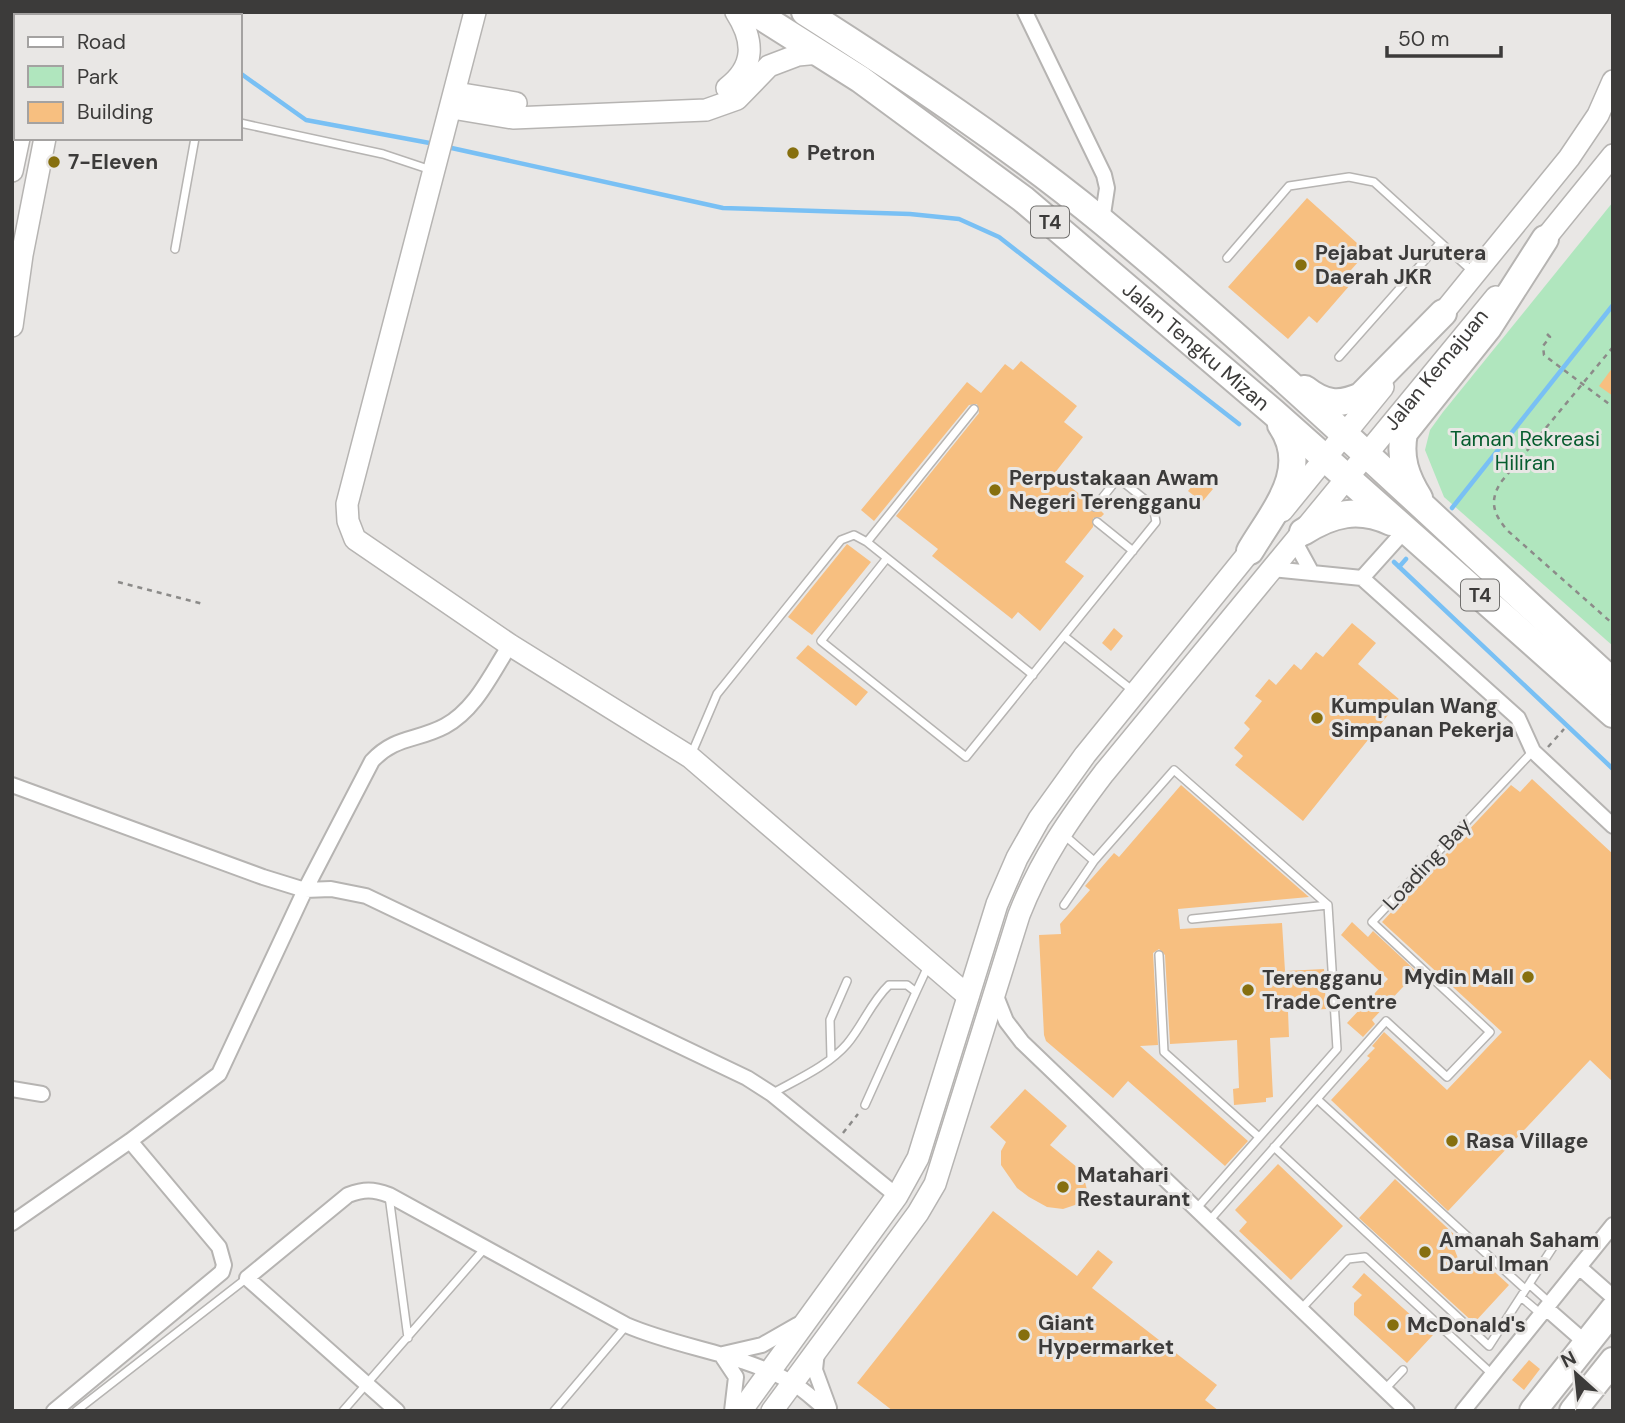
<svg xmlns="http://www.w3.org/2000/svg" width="1625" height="1423" viewBox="0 0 1625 1423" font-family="'DM Sans',sans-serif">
	<rect width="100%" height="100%" fill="#e9e7e5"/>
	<path fill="#b0e6be" d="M1613,202V646L1444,497L1425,450L1430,430L1443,412Z"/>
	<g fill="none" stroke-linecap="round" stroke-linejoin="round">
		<path stroke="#79c0f4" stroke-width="4.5" d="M154,12L159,16
			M240,73L306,120L435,144
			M447,147L723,208L910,214L959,219L999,237L1239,424
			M1452,508L1613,305
			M1394,562L1613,769
			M1399,567L1406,559"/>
	</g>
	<path fill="#f7bf80" d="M1307,198L1367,252L1343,279L1350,285L1317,323L1309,316L1288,339L1228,287Z
		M1021,361L1077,406L1064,422L1083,437L1054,474L1091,503V511L1100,510L1104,514L1101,517L1093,518V527L1065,562L1084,576L1040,631L1018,612L1012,619L932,556L938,549L896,516L979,413L977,404L969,405L874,521L861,510L967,382L981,393L1005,364L1013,370Z
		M1613,367V396L1599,386Z
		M1199,477L1213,489L1202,502L1188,491Z
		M847,544L871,562L812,635L788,617Z
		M1352,623L1376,643L1358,664L1400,700L1303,821L1235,765L1243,756L1234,748L1250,729L1244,723L1262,701L1255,696L1269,679L1276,685L1294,664L1301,670L1316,652L1323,657Z
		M1114,628L1123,636L1111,651L1102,643Z
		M808,645L868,692L856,706L796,658Z
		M1532,779L1613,854V1082L1590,1060L1448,1211L1331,1100L1370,1058L1367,1056L1375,1048L1372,1046L1384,1032L1447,1090L1502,1032L1382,922L1511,785L1520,792Z
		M1181,785L1309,897L1178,909L1180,929L1282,923L1285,971L1324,969L1326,1009L1288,1011L1289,1037L1270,1038L1273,1097L1266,1098V1102L1234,1105L1233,1089L1239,1088L1237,1040L1170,1044L1165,955L1159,949L1153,953L1158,1045L1140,1046L1248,1141L1225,1166L1128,1081L1113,1098L1046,1041L1044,1035L1039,935L1061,934L1060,924L1090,890L1085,886L1114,853L1119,857Z
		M1352,922L1368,937L1373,931L1417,972L1372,1020L1375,1024L1363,1037L1347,1023L1388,979L1341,935Z
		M1025,1089L1067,1126L1050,1145L1078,1168L1084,1178L1087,1190L1083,1199L1075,1205L1063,1209L1047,1207L1029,1197L1017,1188L1001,1165V1151L1006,1142L990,1127Z
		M1278,1164L1343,1226L1291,1280L1239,1231L1247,1222L1235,1210Z
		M1395,1179L1457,1237L1454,1248L1459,1261L1472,1267L1486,1264L1509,1285L1474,1323L1359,1218Z
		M993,1211L1077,1276L1098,1250L1113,1262L1092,1288L1217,1385L1205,1400L1219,1411H893L857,1383Z
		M1364,1273L1433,1335L1407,1363L1354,1315V1303L1362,1295L1352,1287Z
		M1529,1360L1540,1369L1524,1390L1512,1380Z"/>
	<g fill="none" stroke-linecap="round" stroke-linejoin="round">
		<defs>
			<path id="lane" d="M240,123L383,154L431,170
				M175,249L195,138
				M1227,258L1289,186L1349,177L1374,182L1472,271
				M1339,357L1440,243
				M974,409L867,542L1033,675
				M1097,522L1133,551
				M887,558L821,641L966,757L1156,522L1153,506L1118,478L1095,507
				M1064,636L1132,690
				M691,755L717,694L841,540L854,535L867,542
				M1063,834L1094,861L1174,770L1328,905L1337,1049L1196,1209
				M1064,905L1094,861
				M1192,919L1328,905
				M1159,955L1164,1052L1259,1137
				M916,992L929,964
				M831,1058L830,1020L847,981
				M773,1093C798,1079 828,1066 847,1044C863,1025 871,1002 889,985H907L916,992L865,1105
				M1317,1099L1525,1289
				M1274,1147L1489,1346L1553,1247
				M389,1196L408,1338
				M1209,1221L1386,1021L1447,1077L1490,1032L1372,922L1533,751
				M1529,1284L1550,1303
				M1521,1297L1541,1314
				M1301,1309L1348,1259L1365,1257L1492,1374
				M1385,1389L1403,1370
				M76,1411L247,1278
				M343,1411L485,1248
				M554,1411L626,1326"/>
			<path id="street" d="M1025,12L1104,175L1107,188L1102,221
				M1295,542L1312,573
				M1272,569L1362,578L1518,718L1533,751L1613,826
				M1362,578L1406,529
				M12,785L263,877L305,890L331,889L366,896L747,1078L772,1094L897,1196
				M996,996L1006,1021L1022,1042L1407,1411
				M12,1089L42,1094
				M12,1223L130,1141L219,1074L305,890L372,761C395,736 417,741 445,726C476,709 491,674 510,645
				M1579,1267L1613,1297
				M1546,1308L1586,1343
				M817,1351L815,1370L829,1408
				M723,1354L762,1345L797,1325
				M722,1356L736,1377L732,1411
				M54,1411L222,1272L224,1265L219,1247L130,1141
				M397,1411L247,1278L348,1195C364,1189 373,1189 389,1195L626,1325C679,1348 739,1353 789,1381C803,1388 815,1401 828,1411
				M1463,1411L1613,1225"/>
			<g id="secondary">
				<path d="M475,12L347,504L348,521L355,539L510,645L690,757L968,996"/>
				<path d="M43,16L44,12"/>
				<path d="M69,16L70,12"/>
				<path d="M727,88C756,66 754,40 736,12"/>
				<path d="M456,93L516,103"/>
				<path d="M452,108L513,118L706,110L737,99L769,66L798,55L819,53"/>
				<path d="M12,171L19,138"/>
				<path d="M1535,251L1613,155"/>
				<path d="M1434,324L1569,158L1598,115L1613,81"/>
				<path d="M12,326L22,255L45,138"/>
				<path d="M1282,511L1383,387"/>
				<path d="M741,1411L897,1196L918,1158L997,904L1017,858L1039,819L1085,755L1260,539"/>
				<path id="s1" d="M772,1411L918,1213L935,1184L1019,915C1040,861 1069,819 1104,773L1496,297"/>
			</g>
			<g id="highway">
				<path id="s2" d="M754,12L860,79L1023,199L1273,412L1613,714"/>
				<path d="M805,12C907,77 1009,145 1103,222C1279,368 1444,528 1613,682"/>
				<path d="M1305,389C1324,404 1339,406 1361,396L1443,313"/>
				<path d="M1419,498C1406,477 1399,458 1404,433L1488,328L1545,239"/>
				<path d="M1303,532C1332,513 1359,507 1391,522"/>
				<path d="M1250,551C1273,512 1312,470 1281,425"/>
				<path d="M1533,1411L1613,1310"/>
				<path d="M1573,1411L1613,1361"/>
			</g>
		</defs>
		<use href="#lane" stroke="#b6b4b2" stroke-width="10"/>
		<use href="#street" stroke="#b6b4b2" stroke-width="18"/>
		<use href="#secondary" stroke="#b6b4b2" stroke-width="24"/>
		<use href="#highway" stroke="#b6b4b2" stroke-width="30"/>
		<path stroke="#8c8b89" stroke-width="2.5" stroke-dasharray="5 5" stroke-linecap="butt" d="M1547,334L1550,337L1543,346L1544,355L1613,407
			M1613,347L1501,482C1489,501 1493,514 1508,531L1613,624
			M118,582L203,604
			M1548,747L1564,729
			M843,1133L858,1114"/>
		<use href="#lane" stroke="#fff" stroke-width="7"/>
		<use href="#street" stroke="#fff" stroke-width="14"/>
		<use href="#secondary" stroke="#fff" stroke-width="21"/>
		<use href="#highway" stroke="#fff" stroke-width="26"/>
	</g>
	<g fill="#866f0e" stroke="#e9e7e5" stroke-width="2.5">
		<circle cx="793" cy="153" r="7"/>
		<circle cx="54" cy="162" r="7"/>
		<circle cx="1301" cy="265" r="7"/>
		<circle cx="995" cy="490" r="7"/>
		<circle cx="1317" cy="718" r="7"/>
		<circle cx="1528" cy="977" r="7"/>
		<circle cx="1248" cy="990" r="7"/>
		<circle cx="1452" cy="1141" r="7"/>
		<circle cx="1063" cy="1187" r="7"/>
		<circle cx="1425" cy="1252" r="7"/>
		<circle cx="1393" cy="1325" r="7"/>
		<circle cx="1024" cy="1335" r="7"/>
	</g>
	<g text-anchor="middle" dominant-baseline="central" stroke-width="6" stroke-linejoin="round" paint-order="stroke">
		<g fill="#e9e7e5" stroke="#706f6d" stroke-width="2">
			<rect x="1031" y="206.5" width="38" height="31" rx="5"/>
			<rect x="1461" y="579.5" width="38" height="31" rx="5"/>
		</g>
		<g font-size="19" font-weight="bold" fill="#3c3b3a">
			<text x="1050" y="222">T4</text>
			<text x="1480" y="595">T4</text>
		</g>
		<g font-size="21" font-weight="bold" fill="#3c3b3a" stroke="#e9e7e5" text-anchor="start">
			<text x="807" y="153">Petron</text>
			<text x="68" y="162">7-Eleven</text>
			<text x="1315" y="253">Pejabat Jurutera<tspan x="1315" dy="24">Daerah JKR</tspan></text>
			<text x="1009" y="478">Perpustakaan Awam<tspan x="1009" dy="24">Negeri Terengganu</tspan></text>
			<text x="1331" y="706">Kumpulan Wang<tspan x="1331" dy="24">Simpanan Pekerja</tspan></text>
			<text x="1514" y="977" text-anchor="end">Mydin Mall</text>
			<text x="1262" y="978">Terengganu<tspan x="1262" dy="24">Trade Centre</tspan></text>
			<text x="1466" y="1141">Rasa Village</text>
			<text x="1077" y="1175">Matahari<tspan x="1077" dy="24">Restaurant</tspan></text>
			<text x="1439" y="1240">Amanah Saham<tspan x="1439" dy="24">Darul Iman</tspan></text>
			<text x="1038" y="1323">Giant<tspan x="1038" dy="24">Hypermarket</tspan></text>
			<text x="1407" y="1325">McDonald's</text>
		</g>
		<g font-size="21" fill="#3c3b3a" stroke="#e9e7e5">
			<text stroke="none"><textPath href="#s2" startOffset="555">Jalan Tengku Mizan</textPath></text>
			<text stroke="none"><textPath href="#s1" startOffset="1250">Jalan Kemajuan</textPath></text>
			<text transform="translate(1427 864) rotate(-47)">Loading Bay</text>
		</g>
		<g font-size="21" fill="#075d2f" stroke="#e9e7e5">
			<text x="1525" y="439">Taman Rekreasi<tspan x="1525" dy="24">Hiliran</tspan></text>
		</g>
	</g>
	<rect width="1625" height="1423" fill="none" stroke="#3c3b3a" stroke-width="28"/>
	<rect x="14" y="14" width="228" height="126" fill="#e9e7e5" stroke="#a4a2a1" stroke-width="2"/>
	<rect x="28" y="37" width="35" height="10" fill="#ffffff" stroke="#a4a2a1" stroke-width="2"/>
	<text x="77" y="49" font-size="21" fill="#3c3b3a">Road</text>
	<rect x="28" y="66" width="35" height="21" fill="#b0e6be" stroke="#a4a2a1" stroke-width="2"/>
	<text x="77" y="84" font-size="21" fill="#3c3b3a">Park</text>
	<rect x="28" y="102" width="35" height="21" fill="#f7bf80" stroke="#a4a2a1" stroke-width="2"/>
	<text x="77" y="119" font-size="21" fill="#3c3b3a">Building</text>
	<g transform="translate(1576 1374) rotate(333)" stroke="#e9e7e5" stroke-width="5" paint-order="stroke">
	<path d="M0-5L12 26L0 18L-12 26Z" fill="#3c3b3a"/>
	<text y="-10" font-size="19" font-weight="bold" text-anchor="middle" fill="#3c3b3a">N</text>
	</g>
	<path d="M1387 46v10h114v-10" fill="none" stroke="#3c3b3a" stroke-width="3.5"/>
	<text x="1398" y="46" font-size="21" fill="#3c3b3a" stroke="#e9e7e5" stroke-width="5" paint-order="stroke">50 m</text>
</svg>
